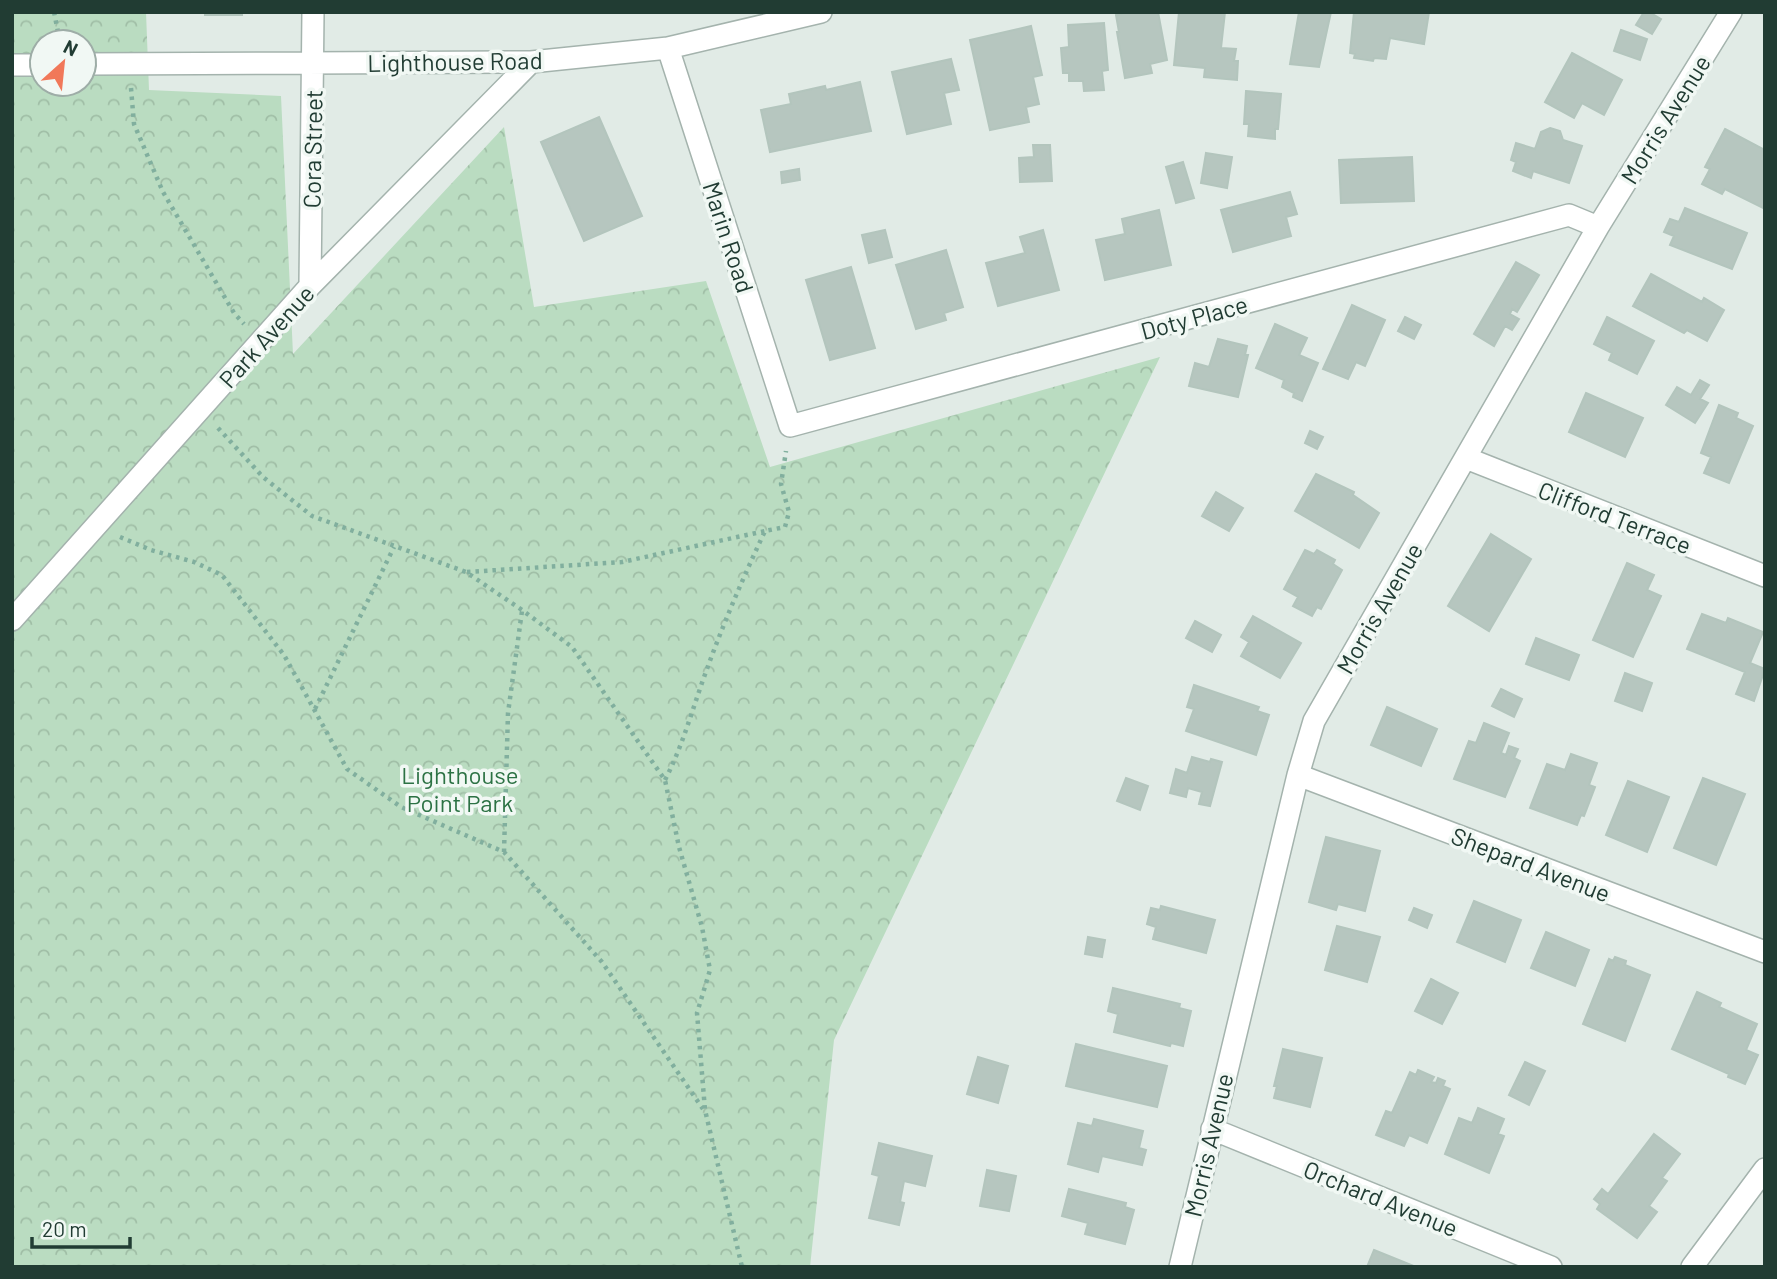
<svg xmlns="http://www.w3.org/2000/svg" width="1777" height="1279" viewBox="0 0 1777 1279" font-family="Barlow,sans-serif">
	<defs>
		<pattern id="park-crowns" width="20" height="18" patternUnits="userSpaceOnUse" patternTransform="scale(1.75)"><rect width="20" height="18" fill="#badcc1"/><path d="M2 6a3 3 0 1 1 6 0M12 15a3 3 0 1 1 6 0" fill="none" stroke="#a0bea6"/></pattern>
	</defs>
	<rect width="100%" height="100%" fill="#e1ebe6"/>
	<path fill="url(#park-crowns)" fill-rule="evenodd" d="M12,12H146L149,90L281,96L293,354L504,127L534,307L706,281L770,467L1160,357L834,1040L810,1267H12ZM42,42H84V84H42Z"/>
	<path fill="#b6c6bf" stroke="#b3c5bd" stroke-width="2" d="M205,12H242V15H205Z
		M1129,12H1158L1167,60L1150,64L1152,73L1125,78L1117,32H1119L1116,15Z
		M1179,12H1225L1221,48L1236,49L1234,61H1238L1237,80L1204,77L1205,68L1174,65Z
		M1299,12H1331L1319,67L1290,64Z
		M1354,12H1429L1424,44L1390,38L1386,59L1374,58L1373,61L1354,58L1355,54L1350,53Z
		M1644,12H1649L1661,19L1652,34L1636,25Z
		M1104,23L1108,70L1102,71L1104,90L1084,91L1083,81H1069V73H1063L1061,48L1069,47L1068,25Z
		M1031,26L1042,75L1033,77L1039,104L1026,107L1029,122L990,130L970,40Z
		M1621,30L1647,39L1640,60L1614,51Z
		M1572,53L1622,80L1604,115L1582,103L1574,118L1545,102Z
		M951,59L959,90L944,93L951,124L907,134L892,72Z
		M860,82L871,131L770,152L761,110L791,104L789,94L825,86L826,90Z
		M1246,91L1281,94L1278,129H1275V139L1248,136L1249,124H1244Z
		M599,117L642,216L584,241L541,142Z
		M1550,128L1560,131L1563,140L1582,146L1569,183L1533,171L1531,178L1513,171L1516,162L1511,160L1516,143L1535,149L1541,132Z
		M1725,129L1765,150V209L1725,189L1722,194L1702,184L1710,169L1705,167Z
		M1033,145H1050L1052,181L1020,182L1019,158L1034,157Z
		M1206,153L1232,157L1227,188L1201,183Z
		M1412,157L1414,201L1341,203L1339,160Z
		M1183,162L1194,198L1176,203L1166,167Z
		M799,169L800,180L782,183L781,172Z
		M1290,192L1297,214L1286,217L1291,236L1233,252L1221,210Z
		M1685,208L1747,233L1732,269L1670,245L1674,236L1664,232L1670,219L1679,222Z
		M1159,210L1171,265L1105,280L1096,240L1125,234L1122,219Z
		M885,230L892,257L869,263L862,235Z
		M1043,230L1059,290L998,306L986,263L1025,253L1020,237Z
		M946,250L963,307L944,313L946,320L916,329L896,265Z
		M1516,262L1539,275L1517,312L1512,309L1510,314L1519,319L1512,330L1505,326L1494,346L1474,334Z
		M851,267L875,348L830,360L806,280Z
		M1651,274L1702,302L1704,298L1724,310L1707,341L1687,330L1684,333L1633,306Z
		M1352,305L1385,320L1365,366L1356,362L1348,379L1323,369Z
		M1405,317L1421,325L1414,339L1398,331Z
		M1607,317L1654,341L1637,374L1609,360L1612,353L1594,344Z
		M1275,324L1307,338L1299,355L1318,363L1302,401L1293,397L1294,393L1282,387L1284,380L1256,368Z
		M1218,339L1247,346L1245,355H1248L1238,397L1189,386L1195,363L1209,367Z
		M1700,380L1709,385L1700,399L1708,403L1695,423L1666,405L1677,387L1691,395Z
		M1586,393L1643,418L1625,457L1569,432Z
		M1719,405L1738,413L1736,418L1753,426L1729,483L1704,473L1711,457L1701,453Z
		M1310,431L1323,437L1317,449L1305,443Z
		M1316,474L1354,492L1353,495L1379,513L1359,548L1295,511Z
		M1216,492L1243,508L1229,531L1202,516Z
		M1491,534L1531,559L1489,631L1448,606Z
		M1305,550L1314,554L1317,550L1335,560L1333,564L1342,570L1321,609L1317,607L1312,616L1293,606L1298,597L1284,589Z
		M1627,563L1654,575L1647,590L1661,596L1633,657L1593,640Z
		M1702,614L1726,623L1728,618L1763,632L1750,663L1765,669L1754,701L1736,694L1745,672L1687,649Z
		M1253,616L1301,643L1280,678L1241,656L1249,642L1241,637Z
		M1195,621L1221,635L1212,652L1186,638Z
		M1536,638L1579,655L1569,680L1526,664Z
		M1625,673L1652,683L1642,711L1615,701Z
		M1194,685L1259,707L1257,711L1269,715L1256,755L1186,731L1194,709L1187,707Z
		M1501,689L1522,699L1514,717L1492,706Z
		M1387,707L1437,729L1421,766L1371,745Z
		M1484,723L1509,733L1501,753L1506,755L1509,746L1518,749L1514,758L1520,761L1505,797L1454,779L1469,741L1476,743Z
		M1571,754L1597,763L1589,785L1595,787L1584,816L1581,815L1577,825L1530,808L1547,764L1565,770Z
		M1192,757L1210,762L1211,759L1222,762L1210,806L1199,804L1202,792L1188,788L1186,797L1170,793L1176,769L1187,773Z
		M1126,778L1148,786L1140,810L1117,801Z
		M1703,778L1745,794L1716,865L1674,848Z
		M1628,781L1669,797L1647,852L1606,835Z
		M1326,837L1380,851L1365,911L1338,904L1336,910L1309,902Z
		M1474,901L1521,920L1505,962L1457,942Z
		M1161,906L1215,920L1206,953L1153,939L1156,927L1147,924L1151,908L1160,910Z
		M1414,908L1432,915L1427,928L1409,920Z
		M1337,926L1380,937L1367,982L1325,970Z
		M1546,932L1589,950L1575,986L1531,968Z
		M1088,937L1105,940L1102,957L1085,954Z
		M1615,957L1626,961L1625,965L1650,975L1625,1041L1583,1024L1609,959L1613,961Z
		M1431,979L1458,993L1442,1024L1415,1011Z
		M1113,988L1180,1004L1179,1008L1191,1011L1183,1046L1171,1043L1170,1046L1114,1032L1118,1014L1108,1011Z
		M1697,992L1721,1003L1719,1007L1757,1024L1746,1050L1758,1055L1745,1084L1728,1077L1729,1074L1672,1049Z
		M1076,1044L1167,1066L1157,1107L1066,1086Z
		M1283,1049L1322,1058L1310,1107L1274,1098L1277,1086H1274Z
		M978,1057L1008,1066L998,1103L967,1094Z
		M1525,1062L1545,1071L1529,1105L1509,1095Z
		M1418,1070L1434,1077L1431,1082L1436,1083L1438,1078L1445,1081L1443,1086L1450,1089L1427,1143L1409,1135L1404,1146L1376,1135L1386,1111L1392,1113L1410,1072L1416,1075Z
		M1478,1108L1504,1119L1498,1134L1504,1136L1489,1173L1445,1154L1459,1118L1472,1123Z
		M1094,1119L1143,1131L1139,1148L1146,1150L1142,1165L1102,1156L1098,1172L1068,1164L1078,1123L1092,1126Z
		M1654,1134L1680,1154L1662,1178L1667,1181L1649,1206L1657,1212L1637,1238L1597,1209L1600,1204L1594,1199L1602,1189L1608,1194Z
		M879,1143L932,1156L925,1186L904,1181L900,1202L904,1203L899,1225L869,1218L879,1176L872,1174Z
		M987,1170L1016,1176L1009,1211L980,1206Z
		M1069,1189L1126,1203L1125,1207L1134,1210L1125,1244L1085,1234L1088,1223L1062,1216Z
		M1374,1250L1416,1267H1367Z"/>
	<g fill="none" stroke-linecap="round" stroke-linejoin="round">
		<defs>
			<path id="minor" d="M668,48L790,426L1569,215L1598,227
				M84,64L531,62L668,48L821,12
				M12,65H42
				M310,286L313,12
				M1466,458L1765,576
				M12,620L310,286L531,62
				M1298,775L1765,952
				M1212,1129L1551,1267
				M1180,1267L1298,775L1314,721L1598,227L1731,12
				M1692,1267L1765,1169"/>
		</defs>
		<use href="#minor" stroke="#a4b3ad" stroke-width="24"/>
		<path stroke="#81af9e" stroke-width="4.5" stroke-dasharray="3.5 5" stroke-linecap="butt" d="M54,12L60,42
			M131,88L134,124L163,192L234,313L244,324
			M218,428L263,477L312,516L466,572L522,610L572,647L665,780L679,847L702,927L710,970L697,1013L705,1110L742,1267
			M120,537L151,550L194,562L222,575L284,655L347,769L401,807L504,852L602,962L703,1109
			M467,572L622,562L765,531
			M315,709L394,547
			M665,780C682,747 691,714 703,680C721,629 742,580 765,531L785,527L789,512L781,484L786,451
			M504,852L508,713L522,611"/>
		<use href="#minor" stroke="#fff" stroke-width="21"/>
	</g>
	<g text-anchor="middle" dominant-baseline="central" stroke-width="7" stroke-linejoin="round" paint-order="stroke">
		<g font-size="24" fill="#213c33" stroke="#f1f8f4">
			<text transform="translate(455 61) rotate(-1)">Lighthouse Road</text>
			<text transform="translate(1665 119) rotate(-58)">Morris Avenue</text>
			<text transform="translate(312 149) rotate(-89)">Cora Street</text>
			<text transform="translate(729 237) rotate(72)">Marin Road</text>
			<text transform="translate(1194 317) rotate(-15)">Doty Place</text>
			<text transform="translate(266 336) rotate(-48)">Park Avenue</text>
			<text transform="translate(1615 517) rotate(21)">Clifford Terrace</text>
			<text transform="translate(1379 608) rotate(-60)">Morris Avenue</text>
			<text transform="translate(1531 864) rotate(21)">Shepard Avenue</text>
			<text transform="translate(1208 1145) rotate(-77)">Morris Avenue</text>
			<text transform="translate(1381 1198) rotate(22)">Orchard Avenue</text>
		</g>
		<g font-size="24" fill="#2c7244" stroke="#f1f8f4">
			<text x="460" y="774">Lighthouse<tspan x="460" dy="28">Point Park</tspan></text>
		</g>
	</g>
	<rect width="1777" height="1279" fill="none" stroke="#213c33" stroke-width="28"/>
	<g transform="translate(63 63) rotate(27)"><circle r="33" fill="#f1f8f4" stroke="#9eada7" stroke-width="2"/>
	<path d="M0-5L12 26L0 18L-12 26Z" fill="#f17859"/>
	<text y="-10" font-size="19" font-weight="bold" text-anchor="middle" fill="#213c33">N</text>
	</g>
	<path d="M32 1237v10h98v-10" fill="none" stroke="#213c33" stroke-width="3.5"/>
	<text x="42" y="1237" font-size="21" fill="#213c33" stroke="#f1f8f4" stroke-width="5" paint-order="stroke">20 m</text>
</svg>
